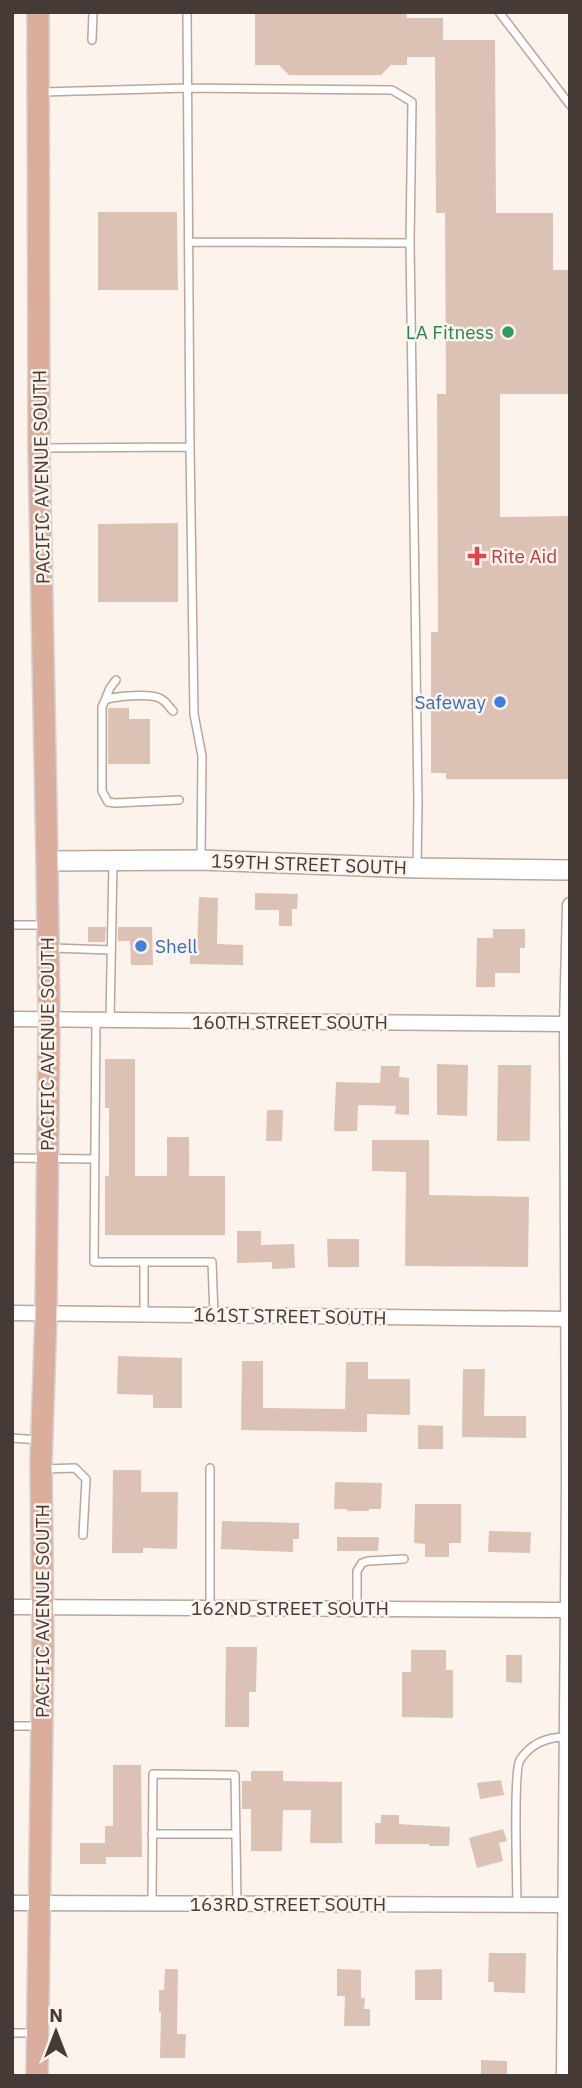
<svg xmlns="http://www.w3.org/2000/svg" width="582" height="2088" viewBox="0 0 582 2088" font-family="'IBM Plex Sans',sans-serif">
	<rect width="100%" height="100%" fill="#fdf3ed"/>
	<path fill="#dbc2b4" d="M255,12H406L407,18H443V40H495L496,213H553V270H569L570,394H500V517L570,516V779H446V773H431V632H438L437,394H446L445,213H436L435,57H407V65H391L381,75H289L279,65H255Z
		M98,212H177L178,290H98Z
		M178,523V602H98V524Z
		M108,708H129V719H150V764H108Z
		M255,893L298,894L297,909H292V926H279V910H255Z
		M199,897L218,898L217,944L243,945V965L190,964V948H197Z
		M88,927H106L105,942H88Z
		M118,927H152L153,965H131L130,941H118Z
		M493,929H525V948H520V973H495V987H476L477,938H493Z
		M105,1059H135V1176H167V1137H189V1176H225V1235H105V1176H109V1108H105Z
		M437,1064L468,1065L467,1116L437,1115Z
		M498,1065H531L530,1141H497Z
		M381,1066H400L399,1077L409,1078V1115L395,1114L396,1106L358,1105L357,1131H334L336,1082L380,1083Z
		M267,1110H283L282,1141H266Z
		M372,1140H429V1195L529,1197L528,1267L405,1266L406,1172L372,1171Z
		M237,1231H261V1245L294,1244L295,1268L272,1269V1262L237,1263Z
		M327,1239H359V1267H328Z
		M118,1356L182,1358V1408H153V1395L117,1394Z
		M242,1361H263V1408L345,1409L346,1362H368V1379H410V1415L367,1414V1432L241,1430Z
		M463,1369H485L484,1416H526V1438L462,1437Z
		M418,1425L443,1426V1449H418Z
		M113,1470H141V1492H178L177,1549L143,1548V1553H112Z
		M335,1482L382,1483L381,1509H369V1511H347V1509H334Z
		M415,1504H461V1543H449V1557H425V1544L414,1543Z
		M222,1521L299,1523V1539H293V1552L221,1549Z
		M489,1531L531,1532L530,1553L488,1552Z
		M337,1537H379L378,1551H337Z
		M226,1647H257L256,1692H249V1727H225Z
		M411,1650H446V1670H453V1718L402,1717V1672H411Z
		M506,1655H522V1683L506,1682Z
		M113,1765H141L142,1857H106V1864H80V1843H105V1826H113Z
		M251,1771H283V1781L342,1782V1843H310L311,1810H283L282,1851H251V1809H242V1781H251Z
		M501,1780L504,1795L480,1799L477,1783Z
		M381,1815H399V1824L450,1827L449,1846H429V1844H375V1823H381Z
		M503,1829L507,1841L499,1843L503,1861L477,1868L469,1838Z
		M489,1953H526L525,1993L494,1992V1982H488Z
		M165,1969H178L177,2034H186L185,2058H160L161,2012H159V1990H164Z
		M337,1969L361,1970V1998H365L364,2009H370V2026H344L345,1996H337Z
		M442,1969V2000H415V1970Z
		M481,2060L507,2061V2076H481Z"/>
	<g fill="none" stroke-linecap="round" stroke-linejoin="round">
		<defs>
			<path id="lane" d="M187,12L190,447L194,714L202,756L201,858
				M499,12L570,105
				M92,40L93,12
				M42,92L187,88L392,90L412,102L410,243L418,802L417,868
				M189,242L410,243
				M43,448L190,447
				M105,700L110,688L116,680
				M173,711C169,707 166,701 161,699C152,693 115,696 105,700L102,707V791L108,802L115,803L179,800
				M12,925H47
				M52,948L111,950
				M110,1019L113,863
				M96,1020L94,1262H212L214,1315
				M12,1158L95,1159
				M144,1314V1262
				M12,1438L39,1440
				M210,1468V1607
				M42,1469L75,1468L86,1479L83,1535
				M357,1609V1571L362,1563L368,1561L404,1559
				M12,1726H40
				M152,1834H236
				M152,1903L153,1774L235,1775L237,1904
				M517,1905C517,1882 513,1771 520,1760C531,1743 547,1737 566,1737
				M12,2033H36"/>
			<path id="street" d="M12,1019L567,1024
				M12,1313L567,1319
				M12,1607L567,1610
				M12,1903L570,1905
				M564,2076L569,1480L567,1024L570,905"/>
			<path id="secondary" d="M47,861L201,860L417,868L570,870"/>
			<path id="primary" d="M37,2076L43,1647L41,1461L46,1314L49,1019L47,861L39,448L38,12"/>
		</defs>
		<use href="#lane" stroke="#bda597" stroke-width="10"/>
		<use href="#street" stroke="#bda597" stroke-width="17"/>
		<use href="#secondary" stroke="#bda597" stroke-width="22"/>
		<use href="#primary" stroke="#d6d4d3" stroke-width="24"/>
		<use href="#lane" stroke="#fff" stroke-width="7"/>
		<use href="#street" stroke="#fff" stroke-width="14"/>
		<use href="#secondary" stroke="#fff" stroke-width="19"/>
		<use href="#primary" stroke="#daad9d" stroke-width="21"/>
	</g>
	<circle fill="#2e9e5b" stroke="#fdf3ed" stroke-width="2.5" cx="508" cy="332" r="7"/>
	<path fill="#e0444e" stroke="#fdf3ed" stroke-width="2.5" d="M473.5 545.5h7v7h7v7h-7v7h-7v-7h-7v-7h7z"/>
	<g fill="#3f7fe0" stroke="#fdf3ed" stroke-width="2.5">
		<circle cx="500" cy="702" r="7"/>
		<circle cx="141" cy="946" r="7"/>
	</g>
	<g text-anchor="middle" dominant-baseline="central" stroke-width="5" stroke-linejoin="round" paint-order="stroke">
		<g font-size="19" fill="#27864d" stroke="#fdf3ed" text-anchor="end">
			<text x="494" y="332">LA Fitness</text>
		</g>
		<g font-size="19" fill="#453a35" stroke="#fdf3ed">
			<text transform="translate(41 477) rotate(-91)">PACIFIC AVENUE SOUTH</text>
			<text transform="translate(309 864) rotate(2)">159TH STREET SOUTH</text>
			<text x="290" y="1022">160TH STREET SOUTH</text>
			<text transform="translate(47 1044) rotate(-90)">PACIFIC AVENUE SOUTH</text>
			<text transform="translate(290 1316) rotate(1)">161ST STREET SOUTH</text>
			<text x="290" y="1608">162ND STREET SOUTH</text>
			<text transform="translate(42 1611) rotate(-90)">PACIFIC AVENUE SOUTH</text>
			<text x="288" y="1904">163RD STREET SOUTH</text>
		</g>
		<g font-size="19" fill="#be3a42" stroke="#fdf3ed" text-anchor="start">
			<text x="491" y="556">Rite Aid</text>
		</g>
		<g font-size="19" fill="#366cbe" stroke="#fdf3ed" text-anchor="end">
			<text x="486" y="702">Safeway</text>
			<text x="155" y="946" text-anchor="start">Shell</text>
		</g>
	</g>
	<rect width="582" height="2088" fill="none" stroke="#453a35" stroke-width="28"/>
	<g transform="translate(56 2032)" stroke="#fdf3ed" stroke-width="5" paint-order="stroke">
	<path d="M0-5L12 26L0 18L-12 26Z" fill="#453a35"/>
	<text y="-10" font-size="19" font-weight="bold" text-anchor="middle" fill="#453a35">N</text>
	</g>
</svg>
